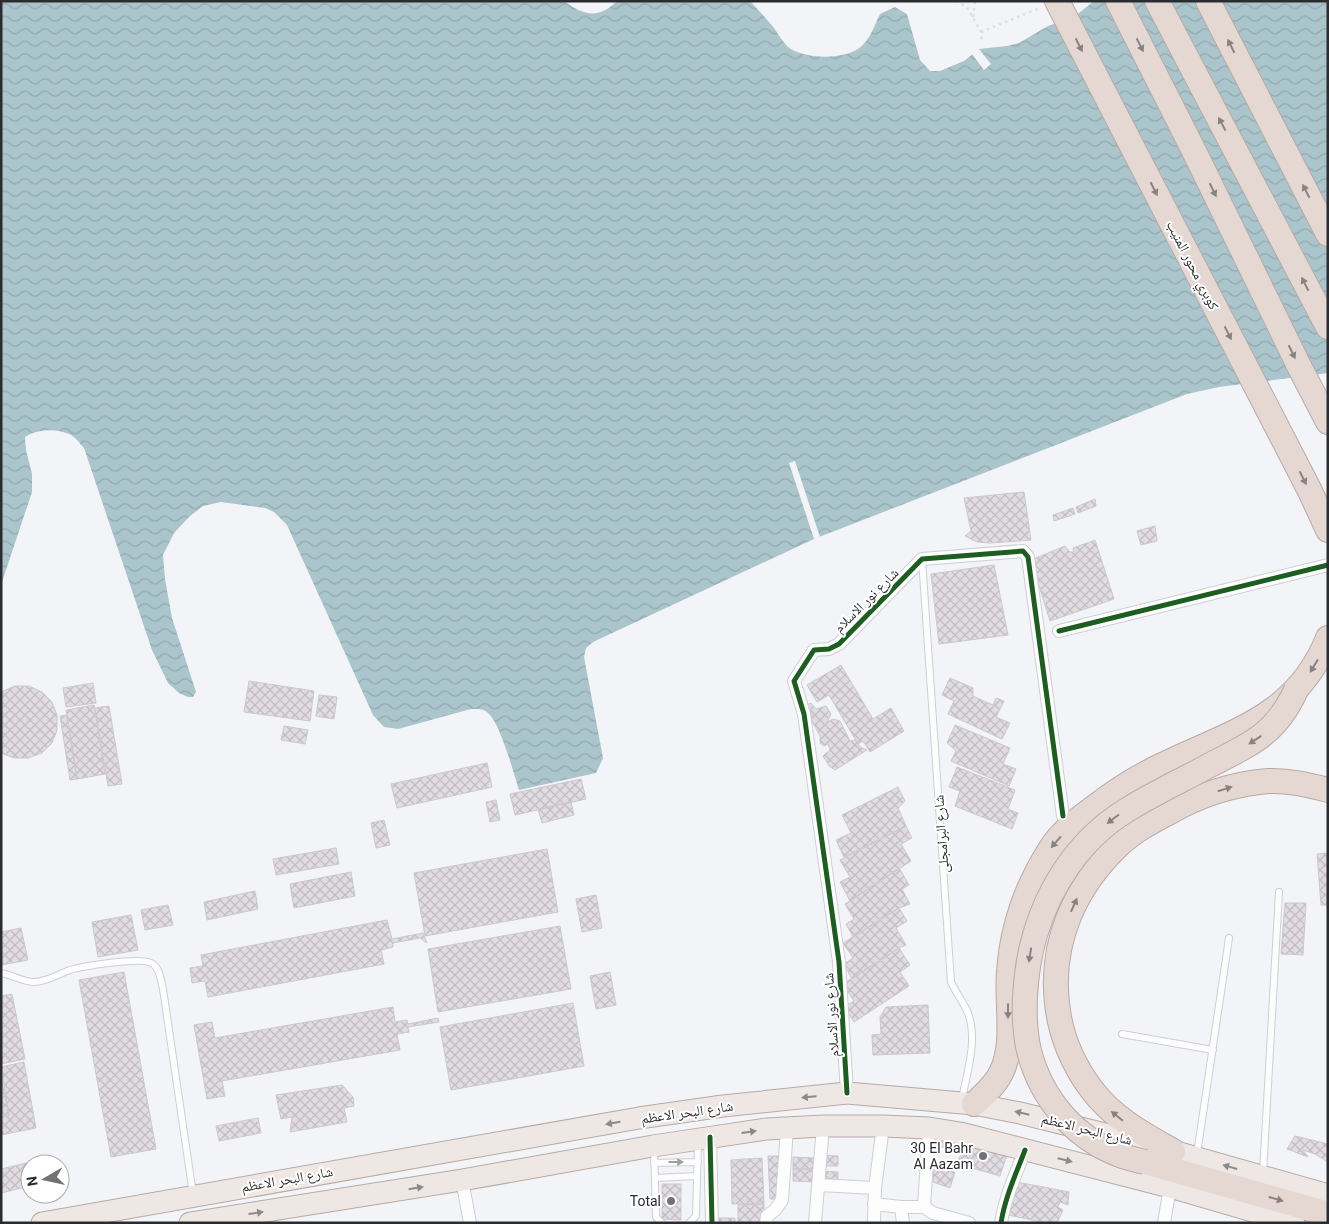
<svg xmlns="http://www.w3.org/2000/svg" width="1329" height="1224" viewBox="0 0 1329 1224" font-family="Roboto,'Noto Naskh Arabic',sans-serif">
	<defs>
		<pattern id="water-waves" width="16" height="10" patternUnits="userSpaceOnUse" patternTransform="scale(1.25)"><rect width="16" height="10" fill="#aac5cb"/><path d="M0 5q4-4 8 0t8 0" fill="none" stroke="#92a9af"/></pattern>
		<pattern id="building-cross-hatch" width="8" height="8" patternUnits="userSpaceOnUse" patternTransform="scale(1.25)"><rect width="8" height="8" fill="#e1dce2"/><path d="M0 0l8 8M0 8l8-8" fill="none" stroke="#c1bdc2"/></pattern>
	</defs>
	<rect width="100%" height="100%" fill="#f3f4f8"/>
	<path fill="url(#water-waves)" d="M1,1H564C584,16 599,19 617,1H748L751,2C759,11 767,19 774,28C778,34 783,42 788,47C803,59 841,60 858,49C870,41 874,26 880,14L895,7L907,14L920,60L930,71H940L964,61L979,49L1007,46L1019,43L1048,26L1074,17L1094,1H1328V373L1219,387L1187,394L814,539L593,642L586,648L584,657L603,758L596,773L519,790C513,771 501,726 489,714C484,708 477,709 471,709L398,729L384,727L373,715L287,525L274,512L265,508L221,502L203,506L189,517L174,533L163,555L165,579L172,618L196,692L193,697H188L179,693L168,683L152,650L84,448C80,444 75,436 69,434C56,428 36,429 25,437L26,450L32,474V492L1,585Z"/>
	<path fill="#f3f4f8" d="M979,49L991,64L984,70L972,54Z
		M795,461L820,537L814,539L789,463Z"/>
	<path fill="url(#building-cross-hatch)" stroke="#cac9cc" d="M1024,492L1031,540L990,543L977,542L965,536L971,531L964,498Z
		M1095,499L1096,506L1078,513L1076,507Z
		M1073,508L1075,514L1054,521L1053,515Z
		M1155,526L1157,541L1141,545L1137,531Z
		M1095,540L1114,599L1050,621L1031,560L1065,546L1070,552H1074L1073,548Z
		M994,565L1008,635L939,644L931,574Z
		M841,665L873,719L891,708L904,731L870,752L863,741L858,744L829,695L817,702L807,685Z
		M950,678L973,688V696L993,705L996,698L1004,701L996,717L1010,723L1002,739L948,714L954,701L942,695Z
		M249,681L314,691L310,721L244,712Z
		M93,683L96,703L66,707L63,688Z
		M15,686H29L42,692L52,702L57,715V730L52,743L42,753L28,758H14L1,753V692Z
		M319,695L337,697L334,719L316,716Z
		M811,703L816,709L826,706L831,714L827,722L833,719L840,721L850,741L856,740L860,747L867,750L835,770L829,766L823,756L830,750L828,744L824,746L820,743V736L812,721L810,709L806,705Z
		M94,705L105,774L77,779L66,710Z
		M109,706L122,784L108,786L95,708Z
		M67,715L77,779L70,780L60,716Z
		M955,725L1010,748L1003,764L1016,769L1009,786L951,761L956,751L947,743Z
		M284,726L308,730L305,744L281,740Z
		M487,763L492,787L397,808L391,784Z
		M957,767L1015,790L1008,809L1018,813L1012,829L955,806L960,791L949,787Z
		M581,779L586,799L515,815L510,794Z
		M898,787L905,801L898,808L906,826L844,857L836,840L851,833L842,815Z
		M496,800L500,820L490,822L486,802Z
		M571,802L574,815L542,823L538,809Z
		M384,820L390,845L376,848L371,823Z
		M906,826L912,838L901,844L911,861L850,901L840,882L850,877L840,860Z
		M336,848L339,864L276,875L273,859Z
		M547,849L558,912L425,936L414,873Z
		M1328,853V905H1321L1317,854Z
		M899,868L909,885L902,889L910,904L899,908L853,937L846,924L854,919L845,904Z
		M351,872L355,896L294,908L290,884Z
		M255,891L258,909L207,920L204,902Z
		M596,895L602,928L582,932L576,899Z
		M1285,903H1306L1303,955L1281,954Z
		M168,905L173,925L145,930L141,910Z
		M899,908L907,921L896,928L906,945L899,948L852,979L844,964L853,958L843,943Z
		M131,915L138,950L98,957L92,922Z
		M387,920L392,939L423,933L427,943L420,938L393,943V947L381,950L384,964L208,997L205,981L192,983L190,968L203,966L201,955Z
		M560,926L571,989L438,1012L428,949Z
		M21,928L28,960L1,965V932Z
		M899,948L910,965L900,972L909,986L854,1022L844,1007L854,1001L843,984Z
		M124,972L156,1149L111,1157L79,980Z
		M610,972L616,1005L596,1009L590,976Z
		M12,994L25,1059L1,1064V996Z
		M573,1003L584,1066L451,1090L440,1027Z
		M928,1005L930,1053L873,1055L872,1035L881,1034L880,1017L886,1007Z
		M393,1007L395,1022L407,1020L408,1024L438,1018L439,1022L408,1027L409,1032L397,1034L400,1050L222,1081L225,1096L207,1099L194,1025L212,1022L215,1038Z
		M24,1062L36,1128L1,1135V1117L9,1116L1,1067Z
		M1,1078L9,1115L1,1117Z
		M342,1085L353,1097L354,1106L344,1108L347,1122L290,1132L292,1117L281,1119L276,1095Z
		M258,1118L261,1133L219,1141L216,1126Z
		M940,1134L1010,1145L1000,1176L972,1168L962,1163L958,1160L963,1152L937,1146Z
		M1295,1136L1328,1144V1162L1315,1154L1303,1150L1308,1157L1287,1149Z
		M822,1155L838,1156V1166H822Z
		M768,1156H780V1199H770Z
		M793,1157L816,1158V1169H793Z
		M762,1158L764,1204H732L731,1160Z
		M43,1159L44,1164H30V1186L1,1193V1169Z
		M793,1169H816V1182L793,1181Z
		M938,1169L955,1172L950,1188L933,1182L934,1170Z
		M822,1171L838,1172V1181L821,1180Z
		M1017,1182L1069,1192L1068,1205L1060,1202L1058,1207L1063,1210L1057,1223H1046L1008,1215Z
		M662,1184H681V1220L662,1219Z
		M764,1204V1223H738V1205Z
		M713,1218H735V1223H713Z"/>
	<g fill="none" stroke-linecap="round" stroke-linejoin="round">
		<defs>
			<path id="lane" d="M922,559L951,982C956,993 964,1003 968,1013C978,1040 967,1072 962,1099
				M1,973C13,975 23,982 34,982C47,982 58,974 70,970C84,966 143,956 153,964C160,969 161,981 163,989L193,1194
				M1122,1034L1213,1050
				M654,1149L656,1217L662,1223
				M1197,1154L1229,938
				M654,1163L698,1162
				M1263,1173L1279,892
				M655,1178L697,1176
				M689,1223L696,1216L698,1142"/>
			<path id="street" d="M1059,631L1328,565
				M847,1093L839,962L804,714L794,681L814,650L829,649L839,644L922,559L1023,551L1028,557L1063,816
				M710,1137L712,1223
				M462,1180L470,1223
				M819,1185L875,1188
				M874,1204L901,1207H924L933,1213L969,1223
				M901,1207L903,1223
				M924,1207L929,1128
				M766,1223L767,1216L775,1210L782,1200L787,1128
				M815,1223L823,1126
				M874,1223L875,1188L883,1126
				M1001,1223C1005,1197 1016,1174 1025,1150
				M1164,1223L1170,1187"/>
			<path id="primary" d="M42,1223L639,1118L723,1106L847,1093L974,1104L1020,1113L1173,1151L1328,1195
				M190,1223L462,1180L653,1146L766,1129L823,1126H883L929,1128L960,1133L1170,1187L1294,1223"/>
			<path id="highway" d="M1057,1L1310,491L1328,530
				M1118,1L1193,149L1300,368L1328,422
				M1157,1L1328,327
				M1208,1L1328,234
				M974,1104C984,1095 995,1085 1001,1073C1016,1043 1006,1004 1009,972C1012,927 1027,885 1051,848C1061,832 1077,820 1092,809C1115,791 1142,774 1169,762C1237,730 1298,714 1328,638
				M1173,1151C1143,1134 1113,1118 1092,1090C1073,1065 1060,1034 1057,1003C1050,942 1075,886 1120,844C1134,831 1151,822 1168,813C1199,795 1232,784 1268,781C1288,780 1308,785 1328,790
				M1145,1162L1328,1214"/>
		</defs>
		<use href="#lane" stroke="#cecfd2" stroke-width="8"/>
		<use href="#street" stroke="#cecfd2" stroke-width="14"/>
		<use href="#primary" stroke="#b7aaa6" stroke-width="23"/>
		<use href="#highway" stroke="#b7aaa6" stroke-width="26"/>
		<path stroke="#dededf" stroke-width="2.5" stroke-dasharray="2.5 4" stroke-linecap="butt" d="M956,1L967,7L981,32L982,43
			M973,17L975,1
			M981,32L1040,8"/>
		<use href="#lane" stroke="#fdfdfe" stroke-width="6"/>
		<use href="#street" stroke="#fdfdfe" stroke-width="12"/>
		<use href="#primary" stroke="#eee7e4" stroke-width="21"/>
		<use href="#highway" stroke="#e5d8d2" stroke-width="24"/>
		<defs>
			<path id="highway-bridge" d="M1145,1162C1137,1160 1128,1158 1120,1155C1074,1138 1041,1098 1029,1051C1021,1016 1025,969 1035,935C1050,884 1081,838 1127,810C1154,793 1183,780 1210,765C1251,744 1276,734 1296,690"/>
		</defs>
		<use href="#highway-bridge" stroke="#b7aaa6" stroke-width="26" stroke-linecap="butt"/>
		<use href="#highway-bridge" stroke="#e5d8d2" stroke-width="24"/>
		<defs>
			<path id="cycleway" d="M1059,631L1328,565
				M847,1093L839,962L804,714L794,681L814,650L829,649L839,644L922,559L1023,551L1028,557L1063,816
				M710,1137L712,1223
				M1001,1223C1005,1197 1016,1174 1025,1150"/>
		</defs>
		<use href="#cycleway" stroke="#fff" stroke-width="8"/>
		<use href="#cycleway" stroke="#1b5e20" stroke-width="5"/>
	</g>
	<defs><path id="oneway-solid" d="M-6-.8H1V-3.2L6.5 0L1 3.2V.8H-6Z" transform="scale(1.25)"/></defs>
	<g fill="#888280">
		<use href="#oneway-solid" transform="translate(1079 45) rotate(63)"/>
		<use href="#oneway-solid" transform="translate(1140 45) rotate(63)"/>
		<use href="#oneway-solid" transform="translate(1231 46) rotate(-117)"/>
		<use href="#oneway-solid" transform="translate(1222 124) rotate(-118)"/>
		<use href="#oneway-solid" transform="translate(1154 189) rotate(63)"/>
		<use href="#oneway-solid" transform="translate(1213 190) rotate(64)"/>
		<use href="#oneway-solid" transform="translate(1306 191) rotate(-117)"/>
		<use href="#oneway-solid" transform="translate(1305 284) rotate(-117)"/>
		<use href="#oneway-solid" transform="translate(1228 333) rotate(63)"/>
		<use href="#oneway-solid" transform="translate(1292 352) rotate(64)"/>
		<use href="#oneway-solid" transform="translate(1303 478) rotate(63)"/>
		<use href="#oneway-solid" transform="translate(1314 666) rotate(121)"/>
		<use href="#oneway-solid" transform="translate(1255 740) rotate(147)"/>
		<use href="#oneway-solid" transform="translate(1225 789) rotate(-17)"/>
		<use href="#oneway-solid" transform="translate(1113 819) rotate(143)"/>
		<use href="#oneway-solid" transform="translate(1056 842) rotate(131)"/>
		<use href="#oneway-solid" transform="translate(1074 905) rotate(-66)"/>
		<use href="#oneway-solid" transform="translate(1030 955) rotate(99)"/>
		<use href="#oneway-solid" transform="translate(1008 1011) rotate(90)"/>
		<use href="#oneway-solid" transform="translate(1117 1116) rotate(-141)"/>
		<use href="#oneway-solid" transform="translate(1276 1199) rotate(16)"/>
	</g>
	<g fill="#8c8a8a">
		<use href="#oneway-solid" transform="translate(809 1097) rotate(175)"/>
		<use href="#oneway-solid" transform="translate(1022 1113) rotate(-167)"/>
		<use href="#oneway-solid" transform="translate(613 1123) rotate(170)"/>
		<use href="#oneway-solid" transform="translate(749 1132) rotate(-8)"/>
		<use href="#oneway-solid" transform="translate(1065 1160) rotate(14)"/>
		<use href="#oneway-solid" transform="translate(1230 1167) rotate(-164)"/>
		<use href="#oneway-solid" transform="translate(416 1188) rotate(-9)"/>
		<use href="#oneway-solid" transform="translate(256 1213) rotate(-8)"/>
	</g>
	<use fill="#9e9fa1" href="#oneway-solid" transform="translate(676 1162)"/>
	<g fill="#717275" stroke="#fff" stroke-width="2">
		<circle cx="983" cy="1156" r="5"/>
		<circle cx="671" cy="1201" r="5"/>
	</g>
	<g text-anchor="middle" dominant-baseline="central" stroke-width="4" stroke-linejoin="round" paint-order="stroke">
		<g font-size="14" fill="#2b2c2f" stroke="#fff">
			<text transform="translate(1193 265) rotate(63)">كوبري محور المنيب</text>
			<text transform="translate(866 600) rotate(-45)">شارع نور الاسلام</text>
			<text transform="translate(941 834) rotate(-94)">شارع البرامجلى</text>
			<text transform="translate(831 1015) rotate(-94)">شارع نور الاسلام</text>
			<text transform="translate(687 1112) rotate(-8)">شارع البحر الاعظم</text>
			<text transform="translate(1087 1129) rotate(14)">شارع البحر الاعظم</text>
			<text transform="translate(287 1179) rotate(-10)">شارع البحر الاعظم</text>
		</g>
		<g font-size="14" fill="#2b2c2f" stroke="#fff" text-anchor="end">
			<text x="973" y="1148">30 El Bahr<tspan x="973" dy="16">Al Aazam</tspan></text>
			<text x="661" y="1201">Total</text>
		</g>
	</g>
	<rect width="1329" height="1224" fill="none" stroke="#2b2c2f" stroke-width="5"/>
	<g transform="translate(45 1179) rotate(261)"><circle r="24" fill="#ffffff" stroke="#aaabac"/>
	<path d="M0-4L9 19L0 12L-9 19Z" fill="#717275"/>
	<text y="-8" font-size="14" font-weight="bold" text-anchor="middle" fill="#2b2c2f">N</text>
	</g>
</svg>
